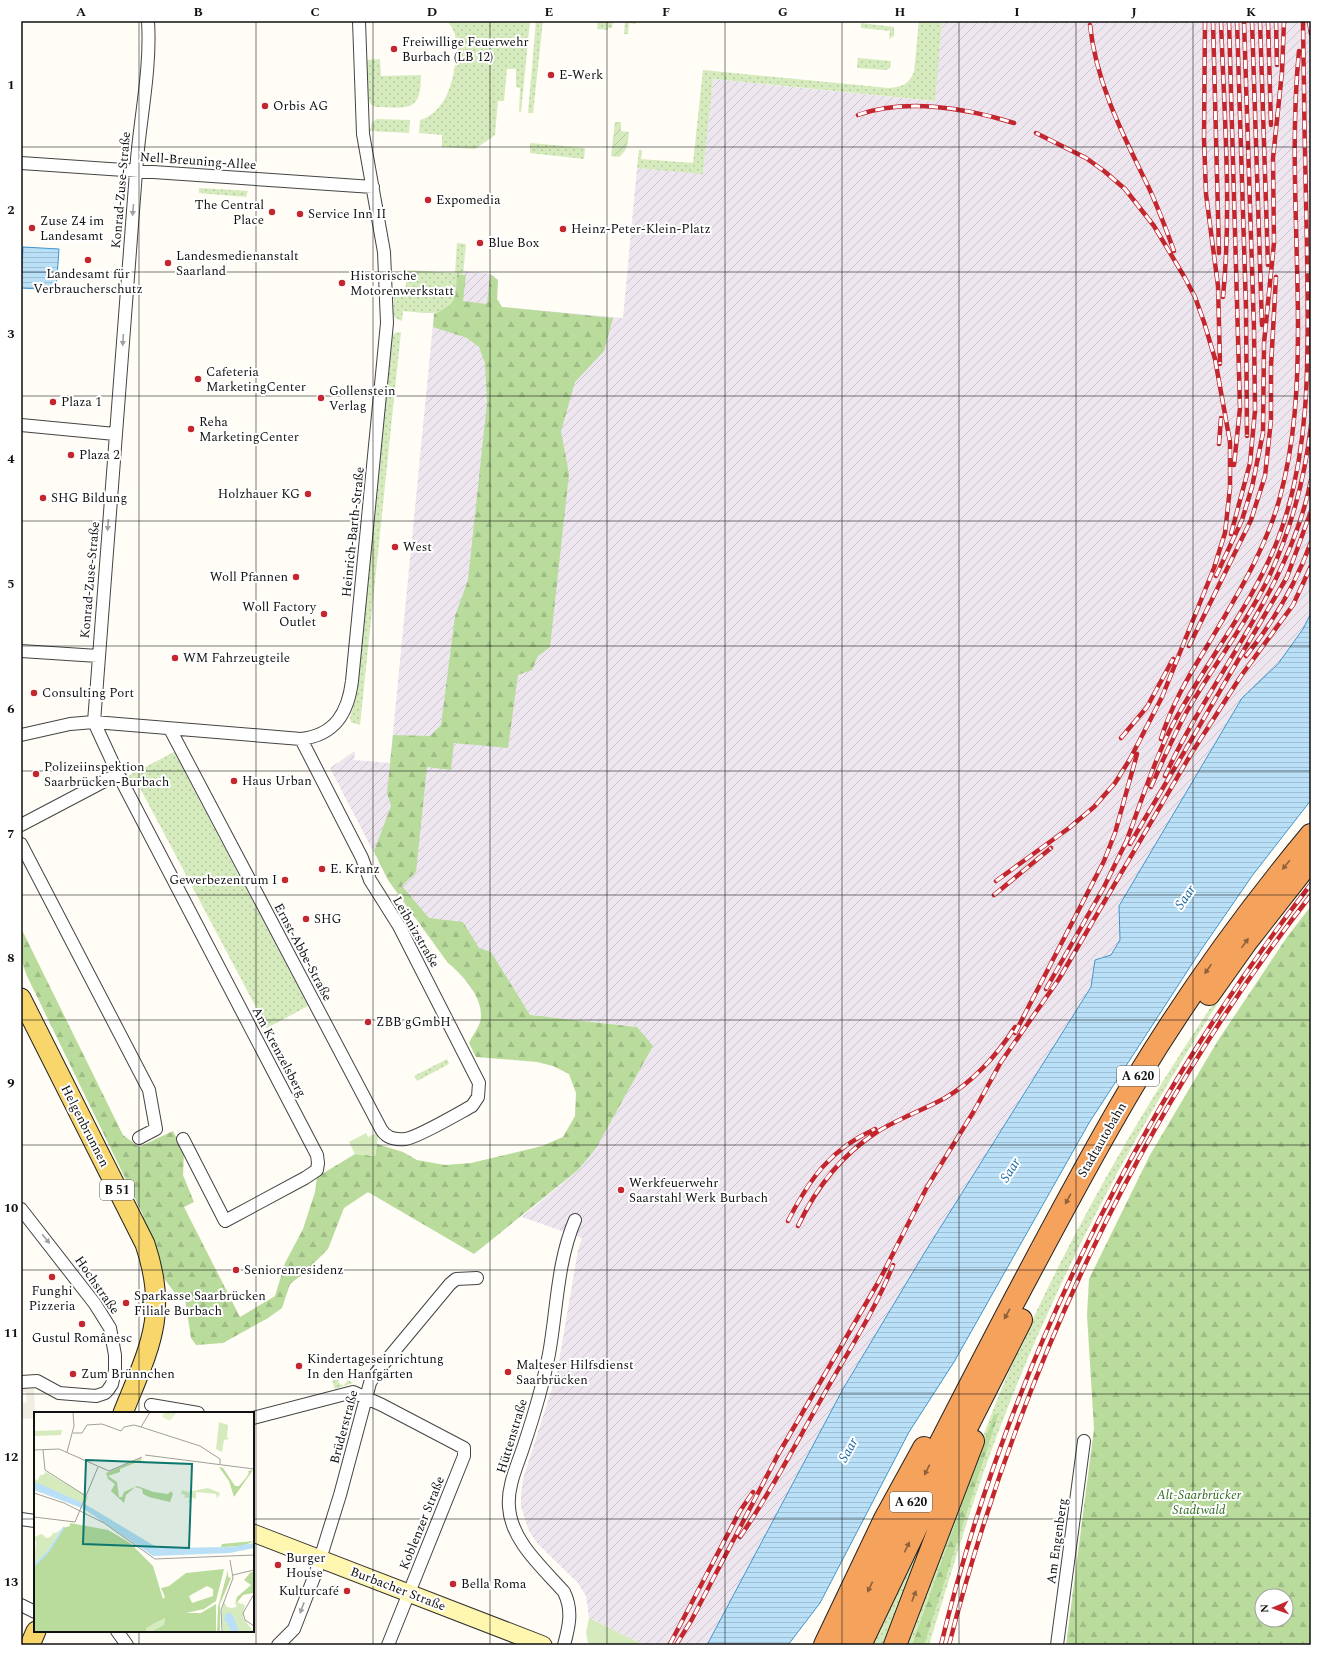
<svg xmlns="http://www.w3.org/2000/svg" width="1332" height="1666" viewBox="0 0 1332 1666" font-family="Spectral,serif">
	<defs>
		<pattern id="industrial-furrows" width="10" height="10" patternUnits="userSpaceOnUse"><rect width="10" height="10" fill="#eee6ef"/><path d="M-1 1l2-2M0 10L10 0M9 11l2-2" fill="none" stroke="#cbc4cc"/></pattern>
		<pattern id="grass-dots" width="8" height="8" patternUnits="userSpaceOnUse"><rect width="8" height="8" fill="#d5ebbd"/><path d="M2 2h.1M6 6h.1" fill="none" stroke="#b6c8a1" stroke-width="1.8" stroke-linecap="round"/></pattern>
		<pattern id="forest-firs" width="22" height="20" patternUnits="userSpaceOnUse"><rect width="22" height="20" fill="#b9dc9c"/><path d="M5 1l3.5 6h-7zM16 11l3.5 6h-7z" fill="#9ebc85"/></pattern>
		<pattern id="garden-furrows" width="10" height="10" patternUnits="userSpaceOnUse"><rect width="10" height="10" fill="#d5ebbd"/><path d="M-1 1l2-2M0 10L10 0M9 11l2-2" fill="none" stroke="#b6c8a1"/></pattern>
		<pattern id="water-rules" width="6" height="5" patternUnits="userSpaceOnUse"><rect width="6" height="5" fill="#b9e0f7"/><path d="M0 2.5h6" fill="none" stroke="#9ebfd3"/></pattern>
	</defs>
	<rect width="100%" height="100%" fill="#fffdf5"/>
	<path fill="url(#industrial-furrows)" d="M942,21H1311V613L1303,629L1278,664L1242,698L1119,906L1120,940L1111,955L1095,960L1091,987L925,1252L843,1389L707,1645H644L589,1618L586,1596L577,1582L537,1543L529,1531L521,1507V1495L523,1479L557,1373L578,1250L582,1238L522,1217L578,1170L637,1027L530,1015L476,995L458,971L448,963L388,880L330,768L353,752H355L354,760L390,763L434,314L449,307L457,275H463L464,271L491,274L498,280L497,299L502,307L623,318L637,168L703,173L713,79L934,101Z"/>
	<path fill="url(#grass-dots)" d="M448,21H530L521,112H519L520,88L516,87V69H507L504,101H498L495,135L475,149L442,147V135L419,133L420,120C451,111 459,64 455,35C454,30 450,25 448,21Z
		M536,21H543L533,113H528Z
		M598,21H613L612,28H608V30L597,29Z
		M625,21H636V24L629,23L628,34H624Z
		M919,21H942L935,101L713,79L703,174L637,168L639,150H642L641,159L693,163L703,70L889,88C902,87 909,84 914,72Z
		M861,23L894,27V36L889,39L890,31L861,28Z
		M858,58L891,61L890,68L886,70L857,68Z
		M380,59L381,76L421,75C421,114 407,107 376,107C361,102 366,73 365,60Z
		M377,119L410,120L409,133L370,131L372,122Z
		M530,143L585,148L584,159L530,153Z
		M199,188L248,191L246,197L199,193Z
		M457,243L466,244L463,275H457C457,282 458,293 455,300C446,319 420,312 403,311L402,321L395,318L393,313L394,296H405L407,270L455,273Z
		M401,332L360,725L351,722L350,718L357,693L392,336L395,333Z
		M174,752L308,1006L267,1028L139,786L132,789L121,768L123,767L128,776Z
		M1236,970L1238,972C1144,1115 1062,1265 1001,1425C973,1497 952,1571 929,1645H903L926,1590L933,1578C959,1504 983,1428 1016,1356C1076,1221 1152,1092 1236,970Z
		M447,1059L449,1064L417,1081L414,1076Z
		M333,1373L341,1378L338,1382L343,1386L348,1380L353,1383L335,1389L331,1376Z
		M941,1502L887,1645H871Z"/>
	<path fill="url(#forest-firs)" fill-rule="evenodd" d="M490,274L498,280L497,299L502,307L613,318L604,351L575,382L561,431L569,474L550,647L538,656L532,670L518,675L508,748L454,743L451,770L427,767L416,872L402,886L429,918L463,922L479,948L491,952L530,1015L637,1027L653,1046L596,1148L578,1170L474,1254L368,1192L344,1208L328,1249L303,1274L290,1284L282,1308L268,1318L223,1343L196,1345L191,1338L185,1299L180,1300L160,1273L143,1221V1215L27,976L21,960V928L123,1135L139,1147L173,1131L184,1153L183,1175L194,1202L184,1207L240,1317L275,1296L285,1263L303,1229L315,1192L317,1177L355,1154L375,1156L377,1144L403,1152L417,1160L445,1165L471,1163L542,1146L563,1137L575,1116L576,1093L569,1074L553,1066L537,1062L476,1057L469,1043C472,1036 481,1025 481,1017C482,996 463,975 448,963L388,880L374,851L391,806L387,793L393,735L430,736L441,725L455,616L468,580L487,403L485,363L479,347L467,338L433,327L434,314C458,303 455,299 457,275H466L463,301L487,304Z
		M1311,906V1645H1066L1094,1429L1087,1315L1089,1279L1150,1155L1217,1042L1287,937ZM1262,1596H1286V1620H1262Z
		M994,1414L998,1415L924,1645H912Z"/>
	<path fill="#d5ebbd" d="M366,1133L368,1137L376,1133L378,1138L375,1156L355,1154L349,1142Z
		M589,1618L644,1645H594L588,1643L586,1632Z"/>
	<path fill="url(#garden-furrows)" d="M615,122H621V131L629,132C628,143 628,150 619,157L611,156Z"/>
	<path fill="#f1ede2" d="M34,1386L35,1418L21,1419V1403L27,1402L26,1392H21V1387Z"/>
	<path fill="url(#water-rules)" stroke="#3f96cf" d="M23,247L59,249L56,290L21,288Z
		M1311,613V800L1252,876L1201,950L1089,1123L954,1362L909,1432L820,1603L788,1645H707L843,1389L925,1252L1091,987L1095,960L1111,955L1120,940L1119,906L1242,698L1278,664L1303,629Z"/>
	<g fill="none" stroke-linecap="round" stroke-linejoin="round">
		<defs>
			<path id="street" d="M148,21C151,67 141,113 137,159L94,722L118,774L317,1155L318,1163L317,1170L305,1178L225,1221L183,1139
				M21,163L373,187
				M21,425L115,434
				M21,651L98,656
				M170,729L381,1129C386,1138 395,1140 405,1139C417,1138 459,1113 472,1106L478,1097L479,1083L399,926L370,880L362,858L301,739
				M21,735L70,724L94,722L301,739C335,735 348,713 352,681L387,323L384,252L363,134L359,21
				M21,825L118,774
				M21,844L149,1090L156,1129L139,1138
				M21,1209L95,1304L110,1328L115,1355V1370L112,1384L108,1390L105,1393L96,1396L59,1393L37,1381L21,1382
				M151,1405L198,1413
				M253,1418L353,1392L382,1405L464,1448V1456L388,1645
				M21,1519L35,1521
				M21,1605L35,1612
				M117,1631L127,1645
				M278,1645L294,1629L316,1572L340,1495L370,1383L376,1373L450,1284L456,1279L477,1278
				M564,1645C569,1627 573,1610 564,1592C543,1568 511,1541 509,1507C507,1486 518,1464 524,1445C534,1415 543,1385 549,1354C557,1310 557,1262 575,1220
				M1057,1645L1084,1441"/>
			<path id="secondary" d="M253,1533L543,1645"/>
			<path id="primary" d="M21,998L145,1244C169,1315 149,1348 123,1413
				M30,1645L36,1631"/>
			<path id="highway" d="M1209,994L1246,942L1311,859
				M825,1645L885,1519L924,1448
				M843,1645C895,1529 954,1416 1013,1303C1053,1228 1092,1153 1136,1080C1188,994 1247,912 1311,835
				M860,1645L924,1511L1021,1320
				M895,1645L973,1441"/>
		</defs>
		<use href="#street" stroke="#444" stroke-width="14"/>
		<use href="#secondary" stroke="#333" stroke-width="19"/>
		<use href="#primary" stroke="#222" stroke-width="21"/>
		<use href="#highway" stroke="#222" stroke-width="24"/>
		<use href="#street" stroke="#fff" stroke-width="12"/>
		<use href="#secondary" stroke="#fff6b0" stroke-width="17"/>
		<use href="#primary" stroke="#f9d66b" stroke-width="19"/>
		<use href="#highway" stroke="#f5a25d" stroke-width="22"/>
		<defs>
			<path id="rail" d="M1205,21L1204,139L1206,194L1218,286L1220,364
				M1213,21L1219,253
				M1221,21C1224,113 1232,206 1223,297
				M1229,21L1240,408L1234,465
				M1237,21L1246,308L1247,436
				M1252,21L1262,325
				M1260,21L1268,265
				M1268,21L1271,125
				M1276,21L1277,65
				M1309,21L1311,34
				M1090,25C1096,83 1123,135 1148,186C1158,207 1166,229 1174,251
				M858,115C906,98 966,108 1014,123
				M1219,444L1221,418
				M1231,534L1250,463L1255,411L1254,329L1244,21
				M1216,576L1242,520L1252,487L1263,433L1264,343L1274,243L1273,158L1282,72L1284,21
				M1189,646L1251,520L1265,476L1271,420V366L1276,277
				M1246,656C1274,621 1296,584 1311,542
				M1121,738L1147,707L1173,659
				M1161,739C1171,706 1188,677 1206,648C1234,600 1265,552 1280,497C1295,442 1298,385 1298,328C1298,236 1290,143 1299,51
				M1165,776C1211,676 1289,590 1311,480
				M1151,787C1162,762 1173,737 1186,713C1212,667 1245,626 1268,579C1291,530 1305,478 1311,425
				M1130,844L1287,577L1311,511
				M1125,845C1140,806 1152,765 1171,728C1204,664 1252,606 1278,539C1313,447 1308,344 1307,247C1305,172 1304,96 1303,21
				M996,881L1069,828L1094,807L1115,783L1130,759L1162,697L1214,568L1225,533L1230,488V442L1215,359L1204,322L1195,297L1185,278L1154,226L1125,189L1104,171L1086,158L1036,133
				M994,895L1051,848
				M1046,989L1104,887L1127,840
				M1015,1033L1104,861L1115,833L1137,754
				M788,1221C809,1180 830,1149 875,1129
				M798,1226C816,1188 840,1156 877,1132C898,1119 923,1110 945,1098C974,1081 997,1055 1015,1027
				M740,1537C771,1492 796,1443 823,1396C847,1353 875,1311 893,1265
				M670,1644L740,1511L753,1492
				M676,1645L691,1621L779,1453L879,1281L927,1187L974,1111L1001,1062L1059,979L1191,754L1241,676L1293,605L1311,566
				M941,1645C1007,1372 1139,1106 1311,884
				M949,1645C1018,1376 1139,1115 1311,895"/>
		</defs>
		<use href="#rail" stroke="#c4262e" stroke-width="4.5"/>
		<use href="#rail" stroke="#fff" stroke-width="3" stroke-dasharray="9" stroke-linecap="butt"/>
	</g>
	<defs><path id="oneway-solid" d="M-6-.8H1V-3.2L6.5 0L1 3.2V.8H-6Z"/></defs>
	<g fill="#a0a0a0">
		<use href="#oneway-solid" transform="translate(133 210) rotate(95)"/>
		<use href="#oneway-solid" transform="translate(123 340) rotate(94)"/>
		<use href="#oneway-solid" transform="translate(108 525) rotate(95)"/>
		<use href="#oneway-solid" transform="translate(46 1239) rotate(51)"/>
		<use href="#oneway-solid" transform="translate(302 1608) rotate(110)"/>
	</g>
	<g fill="#8e613b">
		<use href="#oneway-solid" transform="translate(1286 865) rotate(129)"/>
		<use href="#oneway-solid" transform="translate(1245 943) rotate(-54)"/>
		<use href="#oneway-solid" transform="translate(1208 969) rotate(125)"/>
		<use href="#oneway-solid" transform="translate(1068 1199) rotate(118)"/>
		<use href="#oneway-solid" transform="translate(1007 1314) rotate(119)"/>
		<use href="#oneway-solid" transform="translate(927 1470) rotate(117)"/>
		<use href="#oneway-solid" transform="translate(907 1547) rotate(-64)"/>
		<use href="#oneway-solid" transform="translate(870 1587) rotate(116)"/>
		<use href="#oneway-solid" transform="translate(914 1596) rotate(-69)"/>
	</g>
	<path fill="none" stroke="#111" stroke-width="1" stroke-opacity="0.55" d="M139,21V1413M256,21V1645M373,21V1645M490,21V1645M607,21V1645M725,21V1645M842,21V1645M959,21V1645M1076,21V1645M1193,21V1645M21,147H1311M21,272H1311M21,396H1311M21,521H1311M21,646H1311M21,771H1311M21,895H1311M21,1020H1311M21,1145H1311M21,1270H1311M21,1394H1311M21,1519H35M253,1519H1311M139,1631V1645"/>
	<g fill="#c4262e" stroke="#fff" stroke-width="1.5">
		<circle cx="394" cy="49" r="4"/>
		<circle cx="551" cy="75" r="4"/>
		<circle cx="265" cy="106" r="4"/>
		<circle cx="428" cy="200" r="4"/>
		<circle cx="272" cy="212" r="4"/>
		<circle cx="300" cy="214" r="4"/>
		<circle cx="32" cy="228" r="4"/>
		<circle cx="563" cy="229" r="4"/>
		<circle cx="480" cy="243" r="4"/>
		<circle cx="88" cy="260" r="4"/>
		<circle cx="168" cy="263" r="4"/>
		<circle cx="342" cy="283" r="4"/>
		<circle cx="198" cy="379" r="4"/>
		<circle cx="321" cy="398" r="4"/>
		<circle cx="53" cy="402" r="4"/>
		<circle cx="191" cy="429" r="4"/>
		<circle cx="71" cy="455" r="4"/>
		<circle cx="308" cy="494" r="4"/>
		<circle cx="43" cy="498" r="4"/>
		<circle cx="395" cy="547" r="4"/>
		<circle cx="296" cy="577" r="4"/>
		<circle cx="324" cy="614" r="4"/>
		<circle cx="175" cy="658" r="4"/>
		<circle cx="34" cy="693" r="4"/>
		<circle cx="36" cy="774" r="4"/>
		<circle cx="234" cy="781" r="4"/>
		<circle cx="322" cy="869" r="4"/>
		<circle cx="285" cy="880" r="4"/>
		<circle cx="306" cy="919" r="4"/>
		<circle cx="368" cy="1022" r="4"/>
		<circle cx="621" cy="1190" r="4"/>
		<circle cx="236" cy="1270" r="4"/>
		<circle cx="52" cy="1277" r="4"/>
		<circle cx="126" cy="1303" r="4"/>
		<circle cx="82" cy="1324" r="4"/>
		<circle cx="299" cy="1366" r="4"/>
		<circle cx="508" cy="1372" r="4"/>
		<circle cx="73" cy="1374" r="4"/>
		<circle cx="278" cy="1565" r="4"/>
		<circle cx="453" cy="1584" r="4"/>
		<circle cx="347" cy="1591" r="4"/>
	</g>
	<g text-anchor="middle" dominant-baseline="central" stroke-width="4" stroke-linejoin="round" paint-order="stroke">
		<g fill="#fff" stroke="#585858" stroke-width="1">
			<rect x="1117" y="1066" width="42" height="20" rx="3"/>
			<rect x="100" y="1180" width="34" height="20" rx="3"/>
			<rect x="890" y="1492" width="42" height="20" rx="3"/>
		</g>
		<g font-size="12" font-weight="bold" fill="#111">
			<text x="1138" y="1076">A 620</text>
			<text x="117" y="1190">B 51</text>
			<text x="911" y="1502">A 620</text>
		</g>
		<g font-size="13" fill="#111" stroke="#fff" text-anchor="start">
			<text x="402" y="42">Freiwillige Feuerwehr<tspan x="402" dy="15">Burbach (LB 12)</tspan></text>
			<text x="559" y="75">E-Werk</text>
			<text x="273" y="106">Orbis AG</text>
			<text x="436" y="200">Expomedia</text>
			<text x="264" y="205" text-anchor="end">The Central<tspan x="264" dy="15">Place</tspan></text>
			<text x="308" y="214">Service Inn II</text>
			<text x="40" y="221">Zuse Z4 im<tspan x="40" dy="15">Landesamt</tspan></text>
			<text x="571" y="229">Heinz-Peter-Klein-Platz</text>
			<text x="488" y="243">Blue Box</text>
			<text x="176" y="256">Landesmedienanstalt<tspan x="176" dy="15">Saarland</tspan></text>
			<text x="88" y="274" text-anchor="middle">Landesamt für<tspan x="88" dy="15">Verbraucherschutz</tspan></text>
			<text x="350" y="276">Historische<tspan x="350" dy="15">Motorenwerkstatt</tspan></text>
			<text x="206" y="372">Cafeteria<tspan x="206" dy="15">MarketingCenter</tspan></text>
			<text x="329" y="391">Gollenstein<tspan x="329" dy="15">Verlag</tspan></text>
			<text x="61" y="402">Plaza 1</text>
			<text x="199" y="422">Reha<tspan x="199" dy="15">MarketingCenter</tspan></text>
			<text x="79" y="455">Plaza 2</text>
			<text x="300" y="494" text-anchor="end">Holzhauer KG</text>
			<text x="51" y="498">SHG Bildung</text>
			<text x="403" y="547">West</text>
			<text x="288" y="577" text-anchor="end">Woll Pfannen</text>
			<text x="316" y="607" text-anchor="end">Woll Factory<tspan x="316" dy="15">Outlet</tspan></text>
			<text x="183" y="658">WM Fahrzeugteile</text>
			<text x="42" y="693">Consulting Port</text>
			<text x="44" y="767">Polizeiinspektion<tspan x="44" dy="15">Saarbrücken-Burbach</tspan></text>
			<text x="242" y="781">Haus Urban</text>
			<text x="330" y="869">E. Kranz</text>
			<text x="277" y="880" text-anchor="end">Gewerbezentrum I</text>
			<text x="314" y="919">SHG</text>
			<text x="376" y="1022">ZBB gGmbH</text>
			<text x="629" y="1183">Werkfeuerwehr<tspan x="629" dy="15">Saarstahl Werk Burbach</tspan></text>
			<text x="244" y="1270">Seniorenresidenz</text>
			<text x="52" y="1291" text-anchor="middle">Funghi<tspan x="52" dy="15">Pizzeria</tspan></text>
			<text x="134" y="1296">Sparkasse Saarbrücken<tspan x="134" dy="15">Filiale Burbach</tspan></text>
			<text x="82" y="1338" text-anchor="middle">Gustul Românesc</text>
			<text x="307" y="1359">Kindertageseinrichtung<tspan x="307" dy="15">In den Hanfgärten</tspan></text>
			<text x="516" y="1365">Malteser Hilfsdienst<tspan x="516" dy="15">Saarbrücken</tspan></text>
			<text x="81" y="1374">Zum Brünnchen</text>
			<text x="286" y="1558">Burger<tspan x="286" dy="15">House</tspan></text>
			<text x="461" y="1584">Bella Roma</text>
			<text x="339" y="1591" text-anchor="end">Kulturcafé</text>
		</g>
		<g font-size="13" fill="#111" stroke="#fff">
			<text transform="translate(198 161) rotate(4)">Nell-Breuning-Allee</text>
			<text transform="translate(121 190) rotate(-85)">Konrad-Zuse-Straße</text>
			<text transform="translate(353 532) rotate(-84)">Heinrich-Barth-Straße</text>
			<text transform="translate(90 580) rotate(-85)">Konrad-Zuse-Straße</text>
			<text transform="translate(416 932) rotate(60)">Leibnizstraße</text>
			<text transform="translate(303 952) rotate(62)">Ernst-Abbe-Straße</text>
			<text transform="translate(279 1052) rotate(62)">Am Krenzelsberg</text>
			<text transform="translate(85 1126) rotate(63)">Helgenbrunnen</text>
			<text transform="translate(1102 1140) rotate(-60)">Stadtautobahn</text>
			<text transform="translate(97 1285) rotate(55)">Hochstraße</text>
			<text transform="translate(344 1427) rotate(-75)">Brüderstraße</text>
			<text transform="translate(512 1436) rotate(-73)">Hüttenstraße</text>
			<text transform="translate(422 1523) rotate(-68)">Koblenzer Straße</text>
			<text transform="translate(1057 1541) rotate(-82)">Am Engenberg</text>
			<text transform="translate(398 1589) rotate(21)">Burbacher Straße</text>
		</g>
		<g font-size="13" font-style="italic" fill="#2f6b1f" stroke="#fff">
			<text x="1199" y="1495">Alt-Saarbrücker<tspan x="1199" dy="15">Stadtwald</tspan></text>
		</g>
		<g font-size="14" font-style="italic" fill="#1768a6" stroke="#fff">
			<text transform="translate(1185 897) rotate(-56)">Saar</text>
			<text transform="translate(1010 1170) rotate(-58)">Saar</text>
			<text transform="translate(848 1450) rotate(-61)">Saar</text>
		</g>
	</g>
	<g transform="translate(34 1412)">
		<rect width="220" height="220" fill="#fffdf5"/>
		<path d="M174,76L186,81L185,86L184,82L182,87V82L162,80V87L156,85V91L154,90L156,86L149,85L152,84L147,81L148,78L154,80ZM27,117L12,142L0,153L2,130L0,125L8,122L12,126L17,125ZM131,206L130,213L116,220L112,219V216Z" fill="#d5ebbd"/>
		<path d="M107,46L108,48L86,57V60L74,64L83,70L85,85H88L90,80L103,74L120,80L134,82L137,79L139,82L136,90L115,85L109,82L108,77L101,75L92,83L90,91L77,79L81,72L74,67L72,61ZM185,55L189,56L201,74H205L212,66L215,61L214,59L219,58L200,85L195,69ZM36,111L74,118L96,131L119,154L129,187L131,185L127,176L135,174L152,161L190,157L182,189L170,197L152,201H167L182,192V220H116L130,213L131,206L112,216V220H0V153L12,142L29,116L36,114ZM173,174L179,177V184L158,191L155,184ZM220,129L209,134L187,135L188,132ZM194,158V165L197,166L186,192V220H183L184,195ZM217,160H220L219,181L209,183L201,193L203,185L217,173L210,168Z" fill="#b9dc9c" fill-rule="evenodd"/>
		<path d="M28,18L27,23L0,24V19ZM12,60L54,85L51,92L0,71V67L4,68L6,63H9ZM190,190L193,195L198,196L202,195L203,190L211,193L209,206L220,220H189L187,203Z" fill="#d5ebbd"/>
		<path d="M185,10L194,13L193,25L195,27L190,28L188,40L182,37ZM20,120L22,122L14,136L0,152V148Z" fill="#d5ebbd"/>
		<path d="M130,0H143L136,9L128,5Z" fill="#e6f2cf"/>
		<path d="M0,71H4L51,92L124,136L197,135L220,131V136L196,141L119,144L50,97L0,78ZM193,200L199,203L205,220H198L190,207Z" fill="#b9e0f7"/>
		<path fill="none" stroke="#b9e0f7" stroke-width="2" d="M0,154L14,140L30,115"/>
		<path fill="none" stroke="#a09f9a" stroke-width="1" d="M116,0L107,15L166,34L186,47V52M39,21H48L53,13L68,12L87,19L90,15L100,13L107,15M0,38L25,37L75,59L108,45M9,38L11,58L52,84M33,40L40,14L39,0M111,43L220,57M0,81L30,91L70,111L121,147L220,143M0,105L41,110L64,55M199,163L220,158M220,182L209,201L211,208L220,214M188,220L187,198L199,166L196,148"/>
		<path fill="#0f766e" fill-opacity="0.15" stroke="#0f766e" stroke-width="2" d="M52,48L158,52L155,136L49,132Z"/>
		<rect width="220" height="220" fill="none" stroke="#111" stroke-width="2"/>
	</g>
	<rect width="1332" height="1666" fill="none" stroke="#ffffff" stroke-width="44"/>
	<g transform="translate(1274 1608) rotate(268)"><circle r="19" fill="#ffffff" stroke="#a0a0a0"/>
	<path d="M0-3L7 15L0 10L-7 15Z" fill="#c4262e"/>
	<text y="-6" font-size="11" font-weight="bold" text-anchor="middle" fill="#111111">N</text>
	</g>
	<rect x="22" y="22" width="1288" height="1622" fill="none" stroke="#111" stroke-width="1.5"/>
	<g font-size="13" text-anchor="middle" font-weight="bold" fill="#111">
		<text x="81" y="16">A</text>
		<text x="198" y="16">B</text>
		<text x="315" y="16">C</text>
		<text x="432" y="16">D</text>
		<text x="549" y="16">E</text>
		<text x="666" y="16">F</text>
		<text x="783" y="16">G</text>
		<text x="900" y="16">H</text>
		<text x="1017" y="16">I</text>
		<text x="1134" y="16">J</text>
		<text x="1251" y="16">K</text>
		<text x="11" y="89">1</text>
		<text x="11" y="214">2</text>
		<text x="11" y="338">3</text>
		<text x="11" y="463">4</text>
		<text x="11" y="588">5</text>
		<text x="11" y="713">6</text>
		<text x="11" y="838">7</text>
		<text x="11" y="962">8</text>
		<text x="11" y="1087">9</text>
		<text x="11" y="1212">10</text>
		<text x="11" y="1337">11</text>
		<text x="11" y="1461">12</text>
		<text x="11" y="1586">13</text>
	</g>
</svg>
